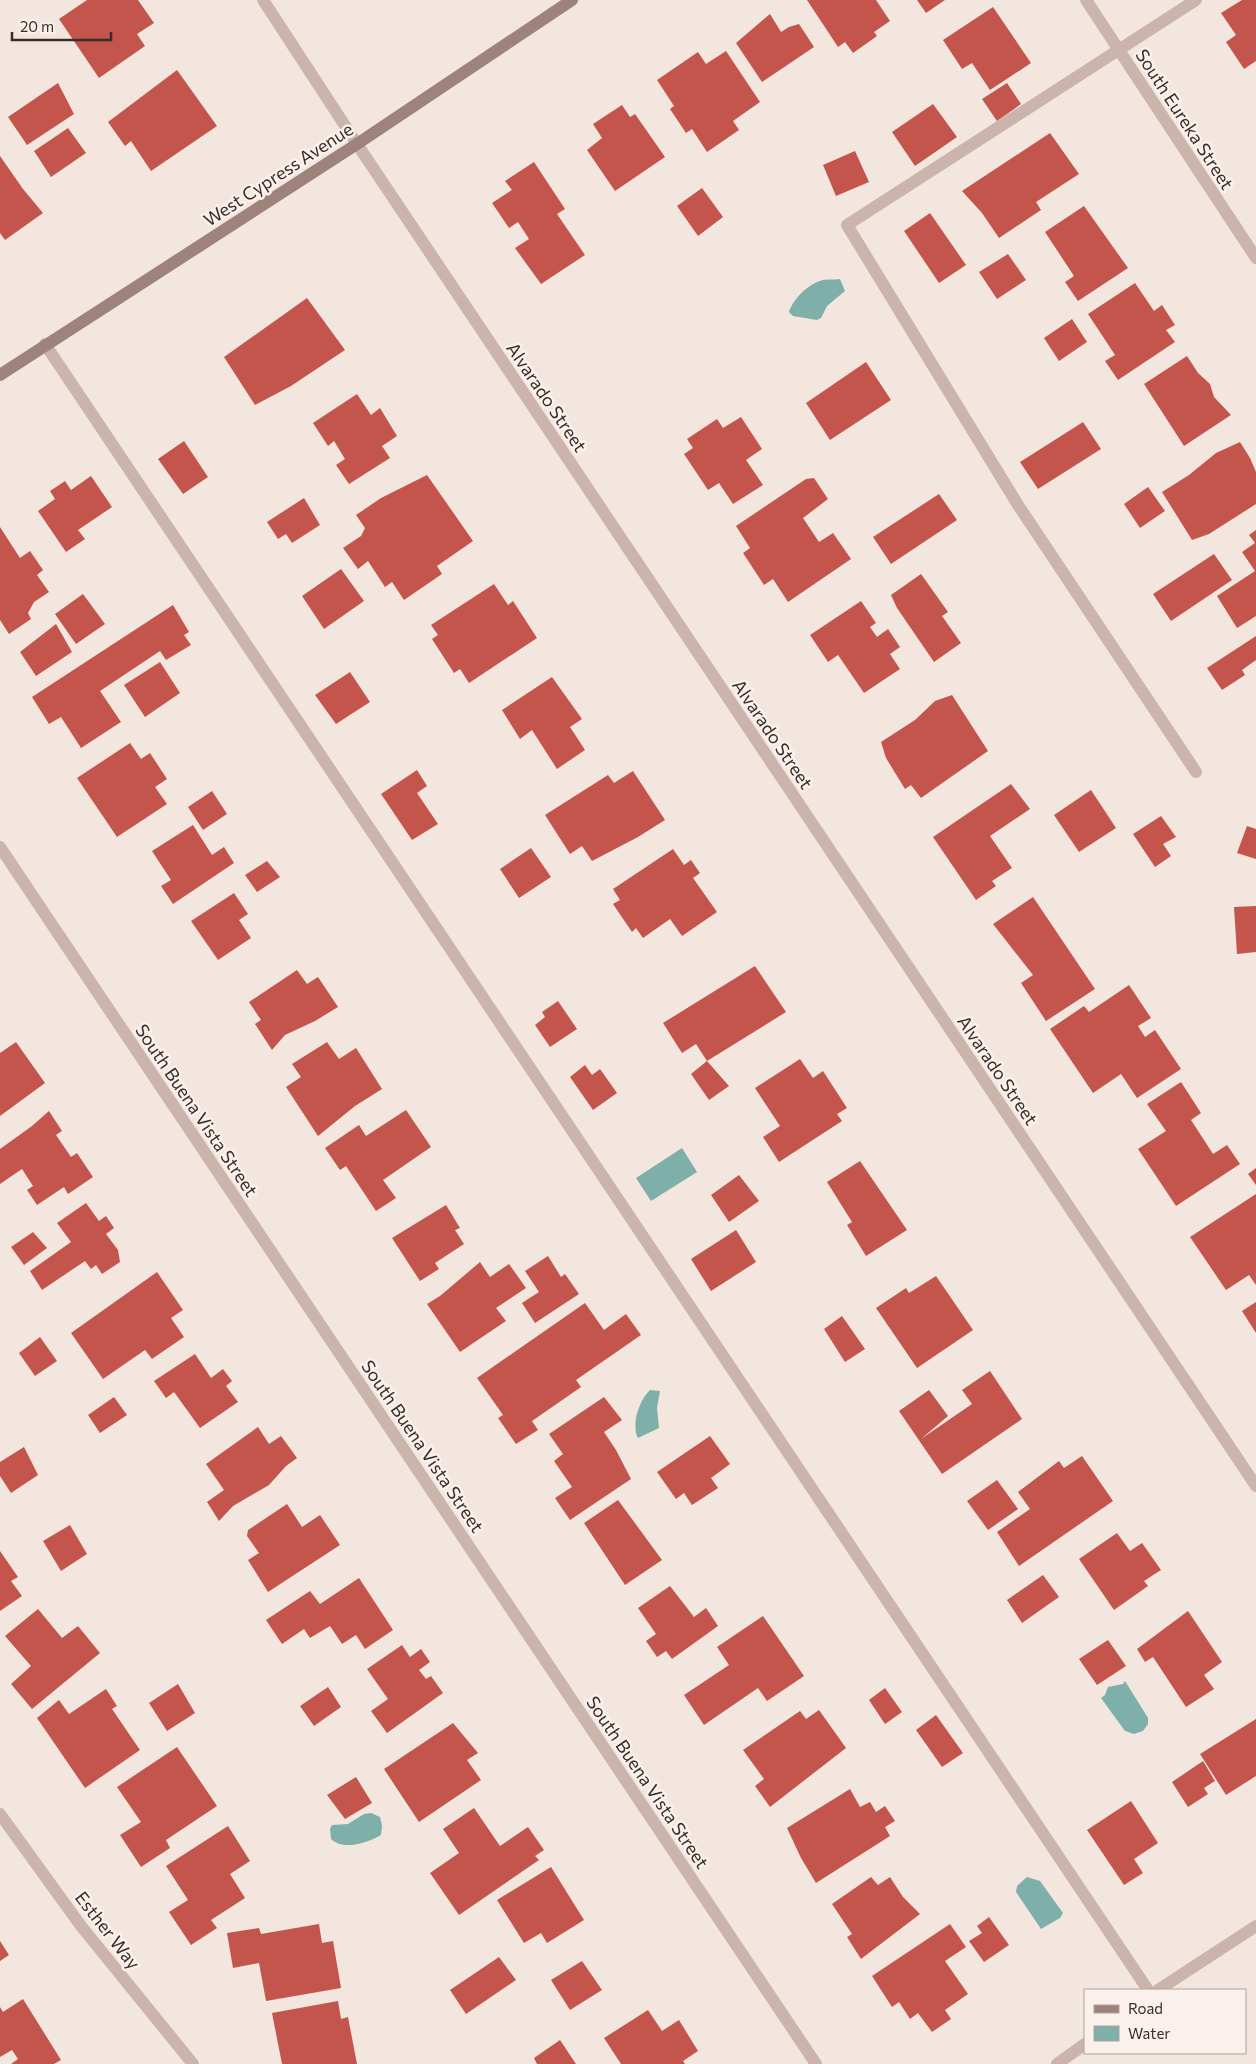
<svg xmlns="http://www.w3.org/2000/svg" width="1256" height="2064" viewBox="0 0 1256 2064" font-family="Commissioner,sans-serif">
	<rect width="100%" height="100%" fill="#f2e6df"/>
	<path fill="#7eafa9" d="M840,279L845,291L827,306L821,318L817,320L793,316L789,312C793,299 809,283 823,280C828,279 834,280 840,279Z
		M682,1148L697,1172L651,1201L636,1178Z
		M650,1390L660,1391L657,1408L659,1428L638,1438C631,1425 639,1400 650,1390Z
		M1125,1681L1148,1718V1724L1143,1731L1134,1734L1125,1731L1101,1698L1105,1695L1108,1687L1123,1684Z
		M371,1813L380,1817L382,1826L381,1835C367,1843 343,1851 331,1839L330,1829L332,1825L348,1824L364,1814Z
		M1027,1877L1040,1881L1063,1913L1060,1918L1041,1929L1016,1892L1017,1886Z"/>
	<path fill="#c3554c" d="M87,0H138L154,23L137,34L145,46L99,78L59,19Z
		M807,0H876L890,21L874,32L877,36L853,53L845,42L838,47Z
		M917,0H945L926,13Z
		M1242,0H1256V61L1244,69L1226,42L1236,35L1221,13Z
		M993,7L1031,63L990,90L972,63L962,69L943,40Z
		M770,14L781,32L789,27L799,24L814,47L762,82L736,43Z
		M726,51L760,102L733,121L739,130L707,152L692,129L686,133L670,109L674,106L657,80L698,52L706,64Z
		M177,70L217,126L151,171L131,141L125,146L108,122Z
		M58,83L74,114L27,145L8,117Z
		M1007,83L1021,104L997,121L982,99Z
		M933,104L957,137L915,166L892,132Z
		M622,105L630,117L635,114L665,157L615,191L587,150L602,138L593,124Z
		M68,128L86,153L51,177L34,151Z
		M1050,133L1079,174L1036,202L1041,210L999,238L982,213L962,191Z
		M855,151L869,182L836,196L823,165Z
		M0,156L23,189L43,213L5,240L0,233Z
		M534,162L565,209L557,214L585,255L541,284L515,248L529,239L518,222L509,228L492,203L512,190L505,181Z
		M702,188L723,217L698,236L677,206Z
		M1084,206L1128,268L1078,301L1065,282L1074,276L1045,232Z
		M930,213L966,265L939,283L904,231Z
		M1008,254L1026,280L997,299L979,272Z
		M1135,283L1154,311L1162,305L1175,325L1166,330L1175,342L1118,380L1105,361L1115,355L1088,314Z
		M307,298L345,350L291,386L255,405L224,357Z
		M1072,319L1087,342L1059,361L1044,338Z
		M1187,356L1198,373L1210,384L1214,397L1231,415L1184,446L1144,384Z
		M866,362L891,400L830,440L806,403Z
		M357,394L371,415L380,408L397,436L382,446L390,458L349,484L336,465L345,459L334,441L328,446L313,423Z
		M741,417L762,449L746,460L763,485L733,504L719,483L708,490L684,454L693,448L687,439L717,419L723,428Z
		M1083,422L1101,449L1038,489L1020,462Z
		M184,441L208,477L183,494L158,459Z
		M1240,442L1250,458L1256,472V504L1209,534L1192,540L1162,492L1189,475L1216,453Z
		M427,475L473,541L437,566L442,574L404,600L392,582L385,587L368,561L358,569L343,548L361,536L365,528L356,515L381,498Z
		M91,476L112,507L78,530L85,539L66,552L38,511L55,499L50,491L65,481L71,490Z
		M814,478L828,499L803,518L819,542L833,533L851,559L788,602L773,579L764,585L743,553L750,548L736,526L806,479Z
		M1148,487L1165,511L1140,528L1124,504Z
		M939,494L957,520L891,564L873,537Z
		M304,498L320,525L292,543L286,534L278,539L267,522Z
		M0,527L20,558L30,551L43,570L37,575L49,592L34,602L28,613L31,619L9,634L0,620Z
		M1256,530V616L1237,628L1217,596L1255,571L1242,552L1255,543L1249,535Z
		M1214,554L1232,580L1171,621L1153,594Z
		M341,569L364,601L324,629L302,596Z
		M921,574L948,612L942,616L961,643L934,662L897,608L891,595Z
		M494,584L508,605L513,601L537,638L469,683L460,669L454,673L432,639L438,635L431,625Z
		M83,594L105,624L76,644L55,614Z
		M861,601L876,623L870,627L877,637L888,629L900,647L890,654L900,669L864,693L838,655L828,662L810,635Z
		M173,605L189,632L184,635L191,645L166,660L160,651L100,691L121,722L81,748L61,717L49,724L32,697Z
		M56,624L72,652L36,676L20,652Z
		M1256,636V660L1242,670L1245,675L1222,690L1207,668Z
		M160,662L180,693L145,717L124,685Z
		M350,672L370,702L336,724L315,695Z
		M552,677L582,719L570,727L585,750L557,769L532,730L520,739L502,710Z
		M952,695L988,751L921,798L911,785L905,789L886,758L881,742L915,720L935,701Z
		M130,743L141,759L150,753L167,779L155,787L167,804L117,837L77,778Z
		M417,770L427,786L417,793L438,824L412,840L381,794Z
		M633,771L665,820L638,837L592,861L582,846L570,854L545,815L608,775L614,783Z
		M1011,784L1030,809L990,836L1012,868L992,881L996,886L976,900L933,837Z
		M1091,790L1116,828L1079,852L1054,815Z
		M212,791L227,814L203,830L188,807Z
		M1161,816L1176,837L1163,844L1171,856L1155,867L1133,834Z
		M193,825L212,855L224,847L234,863L173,904L161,886L171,880L152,851Z
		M1247,826L1256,829V859L1237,853Z
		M531,848L551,877L519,898L500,869Z
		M673,849L684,865L691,860L700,873L693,878L717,912L682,936L670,919L643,938L636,928L632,932L613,904L620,900L613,889Z
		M267,861L280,877L257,892L245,875Z
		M234,893L248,914L239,920L251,938L218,960L191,921Z
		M1033,897L1095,989L1046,1021L1021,983L1033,975L993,924Z
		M1256,906V952L1237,954L1234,907Z
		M755,966L786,1012L707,1061L696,1044L682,1053L663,1023Z
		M297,970L307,984L318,977L338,1007L315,1021L285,1035L272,1050L255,1024L261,1020L249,1002Z
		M1129,985L1151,1018L1138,1026L1145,1037L1155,1030L1181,1069L1137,1098L1121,1074L1093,1093L1050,1029L1084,1006L1089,1012Z
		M558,1001L577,1029L550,1047L535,1025L545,1017L542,1012Z
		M16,1042L45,1083L0,1116V1053Z
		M327,1042L339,1059L356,1048L382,1089L355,1106L318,1136L286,1087L301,1077L292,1064Z
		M800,1059L813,1078L823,1071L847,1108L837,1114L842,1121L779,1162L763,1137L780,1126L755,1088Z
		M707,1061L729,1086L709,1100L691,1074Z
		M585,1065L592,1075L600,1069L617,1093L593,1110L570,1077Z
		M1181,1082L1201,1113L1191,1120L1213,1154L1227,1145L1240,1164L1176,1206L1138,1149L1166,1131L1147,1104Z
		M406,1110L431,1147L383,1180L396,1198L376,1211L346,1166L340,1170L325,1148L359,1125L366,1136Z
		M49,1111L62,1131L56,1135L71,1157L77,1153L93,1177L68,1194L64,1187L37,1205L27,1190L33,1186L22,1169L0,1184V1149L32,1126Z
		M860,1161L907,1230L866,1256L847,1225L852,1222L827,1182Z
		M1256,1168V1185L1248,1174Z
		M739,1175L759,1201L729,1222L711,1195Z
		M1256,1194V1285L1249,1275L1226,1290L1190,1237Z
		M86,1203L99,1221L106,1216L114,1228L106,1234L118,1250L120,1262L102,1274L96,1265L91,1269L85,1261L42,1290L30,1271L71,1242L57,1223Z
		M446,1205L460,1228L455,1230L464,1244L435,1263L439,1269L420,1281L392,1238Z
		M736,1230L756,1262L711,1291L691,1259Z
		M33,1232L47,1248L24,1265L11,1247Z
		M548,1256L561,1277L565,1274L579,1294L535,1323L522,1303L539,1292L525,1271Z
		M480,1262L490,1277L509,1264L526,1288L496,1308L506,1321L460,1352L427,1304L440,1296Z
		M157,1272L183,1310L171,1318L184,1337L152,1359L145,1350L103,1379L71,1333Z
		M936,1276L973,1330L917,1368L876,1308L906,1288L909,1293Z
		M1256,1302V1333L1242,1311Z
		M585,1303L604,1330L626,1314L641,1335L576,1380L581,1387L532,1421L538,1430L516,1444L498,1418L503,1415L477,1378Z
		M842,1316L865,1349L845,1362L824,1329Z
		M40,1337L57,1361L35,1376L19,1353Z
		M195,1354L211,1378L223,1369L232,1381L226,1386L238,1402L200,1428L174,1392L166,1398L154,1381Z
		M990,1371L1022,1419L942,1474L899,1411L929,1390L948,1416L921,1439L972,1404L962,1390Z
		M114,1397L127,1415L100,1433L88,1415Z
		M604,1397L622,1420L604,1432L616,1450L631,1479L570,1520L555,1498L572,1487L554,1461L563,1454L549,1434Z
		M258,1427L269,1444L281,1436L297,1458L286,1466L269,1485L233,1506L219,1521L207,1502L224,1490L206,1464Z
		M710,1436L730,1464L711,1478L718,1488L692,1505L684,1493L676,1499L657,1472Z
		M24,1447L38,1475L11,1493L0,1476V1462Z
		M1082,1456L1113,1501L1019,1566L997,1532L1030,1509L1018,1492L1059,1461L1064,1468Z
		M997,1480L1018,1509L988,1530L967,1501Z
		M618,1500L662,1560L625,1585L584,1523Z
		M287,1504L302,1527L320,1515L340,1545L268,1592L248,1560L259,1553L247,1536L248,1530Z
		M70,1525L87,1554L61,1571L43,1541Z
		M1117,1533L1130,1551L1142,1543L1161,1570L1144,1581L1148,1586L1114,1610L1079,1559Z
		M0,1551L18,1577L11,1581L22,1596L0,1611Z
		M1043,1575L1059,1597L1022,1623L1007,1600Z
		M359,1578L393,1630L365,1649L356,1635L342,1644L330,1626L310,1638L304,1629L282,1644L266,1620L310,1591L320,1604Z
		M670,1586L694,1617L706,1608L718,1626L672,1659L666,1651L657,1657L646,1641L656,1634L638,1608Z
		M38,1609L62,1638L78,1626L100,1653L32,1709L11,1684L31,1666L5,1636Z
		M1188,1611L1222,1662L1204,1675L1214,1689L1186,1707L1153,1657L1145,1662L1137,1649Z
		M763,1616L804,1676L767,1701L758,1688L704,1725L684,1695L729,1665L717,1647Z
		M1108,1640L1126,1666L1097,1685L1079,1659Z
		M402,1645L410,1657L421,1649L430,1662L419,1670L426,1679L431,1676L443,1693L387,1733L371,1711L388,1699L367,1669Z
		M178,1684L195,1713L167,1731L149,1703Z
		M328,1687L341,1707L314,1726L300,1706Z
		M885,1688L902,1712L885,1724L869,1700Z
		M106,1689L117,1706L112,1709L140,1750L85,1788L37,1718L59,1700L69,1714Z
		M819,1710L846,1748L770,1807L755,1786L764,1779L743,1750L800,1711L806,1719Z
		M936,1715L963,1753L942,1767L916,1730Z
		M1256,1719V1776L1226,1795L1200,1754Z
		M453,1723L478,1753L467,1760L481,1780L419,1822L384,1769Z
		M177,1747L217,1806L166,1840L170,1848L141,1867L120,1835L141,1822L117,1787Z
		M1203,1761L1215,1781L1204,1788L1208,1794L1188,1807L1172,1782Z
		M356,1777L372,1803L345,1819L327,1795Z
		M850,1789L860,1807L870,1802L876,1812L885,1806L895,1821L885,1827L890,1836L816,1883L801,1858L787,1828Z
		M1131,1801L1158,1843L1134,1859L1143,1873L1124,1885L1087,1830Z
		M474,1808L500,1846L528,1827L544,1850L535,1856L539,1860L459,1915L430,1873L459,1853L443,1829Z
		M228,1826L250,1861L230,1874L245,1898L211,1920L217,1928L191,1945L169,1912L188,1900L166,1866Z
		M551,1867L584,1920L547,1943L541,1933L524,1943L497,1900Z
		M871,1877L878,1885L890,1877L903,1897L920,1914L861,1959L847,1937L852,1934L832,1904Z
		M989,1917L1009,1945L984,1962L969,1941L982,1933L977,1926Z
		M319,1924L322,1943L333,1941L341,1988L266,2001L259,1963L233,1968L227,1933L259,1928L261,1934Z
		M950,1924L966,1947L945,1961L968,1994L945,2010L951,2019L932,2032L918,2013L910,2019L899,2002L892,2007L872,1976Z
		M0,1941L9,1955L0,1961Z
		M499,1957L516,1980L466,2014L450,1990Z
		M582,1961L602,1990L570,2010L551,1980Z
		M23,1999L61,2060L54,2064H11L18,2059L12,2050L0,2057V2007L3,2012Z
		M338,2001L341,2019L348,2017L357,2064H282L272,2013Z
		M648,2010L662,2031L679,2020L698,2051L683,2061L685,2064H621L604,2038Z
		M560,2040L576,2064H537L534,2058Z"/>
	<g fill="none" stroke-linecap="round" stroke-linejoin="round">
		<path stroke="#cbb4ab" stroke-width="12" d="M1196,0L847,225L1018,505L1196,772
			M45,344L1148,1990"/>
		<path stroke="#cbb4ab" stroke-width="12" d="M263,0L357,144L1256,1486
			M1086,0L1256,258
			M0,847L816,2064
			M0,1814L81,1926L193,2064"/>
		<path stroke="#cbb4ab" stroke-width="12" d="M1158,1990L1256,1926
			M1057,2064L1085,2044"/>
		<path stroke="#9e837c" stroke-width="12" d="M0,375L357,144L572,0"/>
	</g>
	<g text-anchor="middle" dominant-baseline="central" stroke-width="5" stroke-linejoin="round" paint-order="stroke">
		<g font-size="18" fill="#392c2a" stroke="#faf1ec">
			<text transform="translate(1185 119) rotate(57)">South Eureka Street</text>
			<text transform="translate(278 174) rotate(-33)">West Cypress Avenue</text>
			<text transform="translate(547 397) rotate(56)">Alvarado Street</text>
			<text transform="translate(773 734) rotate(56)">Alvarado Street</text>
			<text transform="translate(998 1070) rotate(56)">Alvarado Street</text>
			<text transform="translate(197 1110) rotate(56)">South Buena Vista Street</text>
			<text transform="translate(423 1446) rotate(56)">South Buena Vista Street</text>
			<text transform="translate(648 1782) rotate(56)">South Buena Vista Street</text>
			<text transform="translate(108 1930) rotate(52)">Esther Way</text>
		</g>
	</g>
	<rect x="1084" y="1989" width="162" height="65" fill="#faf1ec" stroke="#ada29e"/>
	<rect x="1094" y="2005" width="25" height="8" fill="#9e837c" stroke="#ada29e"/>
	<text x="1128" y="2014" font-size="15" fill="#392c2a">Road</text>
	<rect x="1094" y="2026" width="25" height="15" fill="#7eafa9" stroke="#ada29e"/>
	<text x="1128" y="2039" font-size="15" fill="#392c2a">Water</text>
	<path d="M12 32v8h99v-8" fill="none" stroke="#392c2a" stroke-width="2.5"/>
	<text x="20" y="32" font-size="15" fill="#392c2a" stroke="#faf1ec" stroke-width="4" paint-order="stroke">20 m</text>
</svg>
